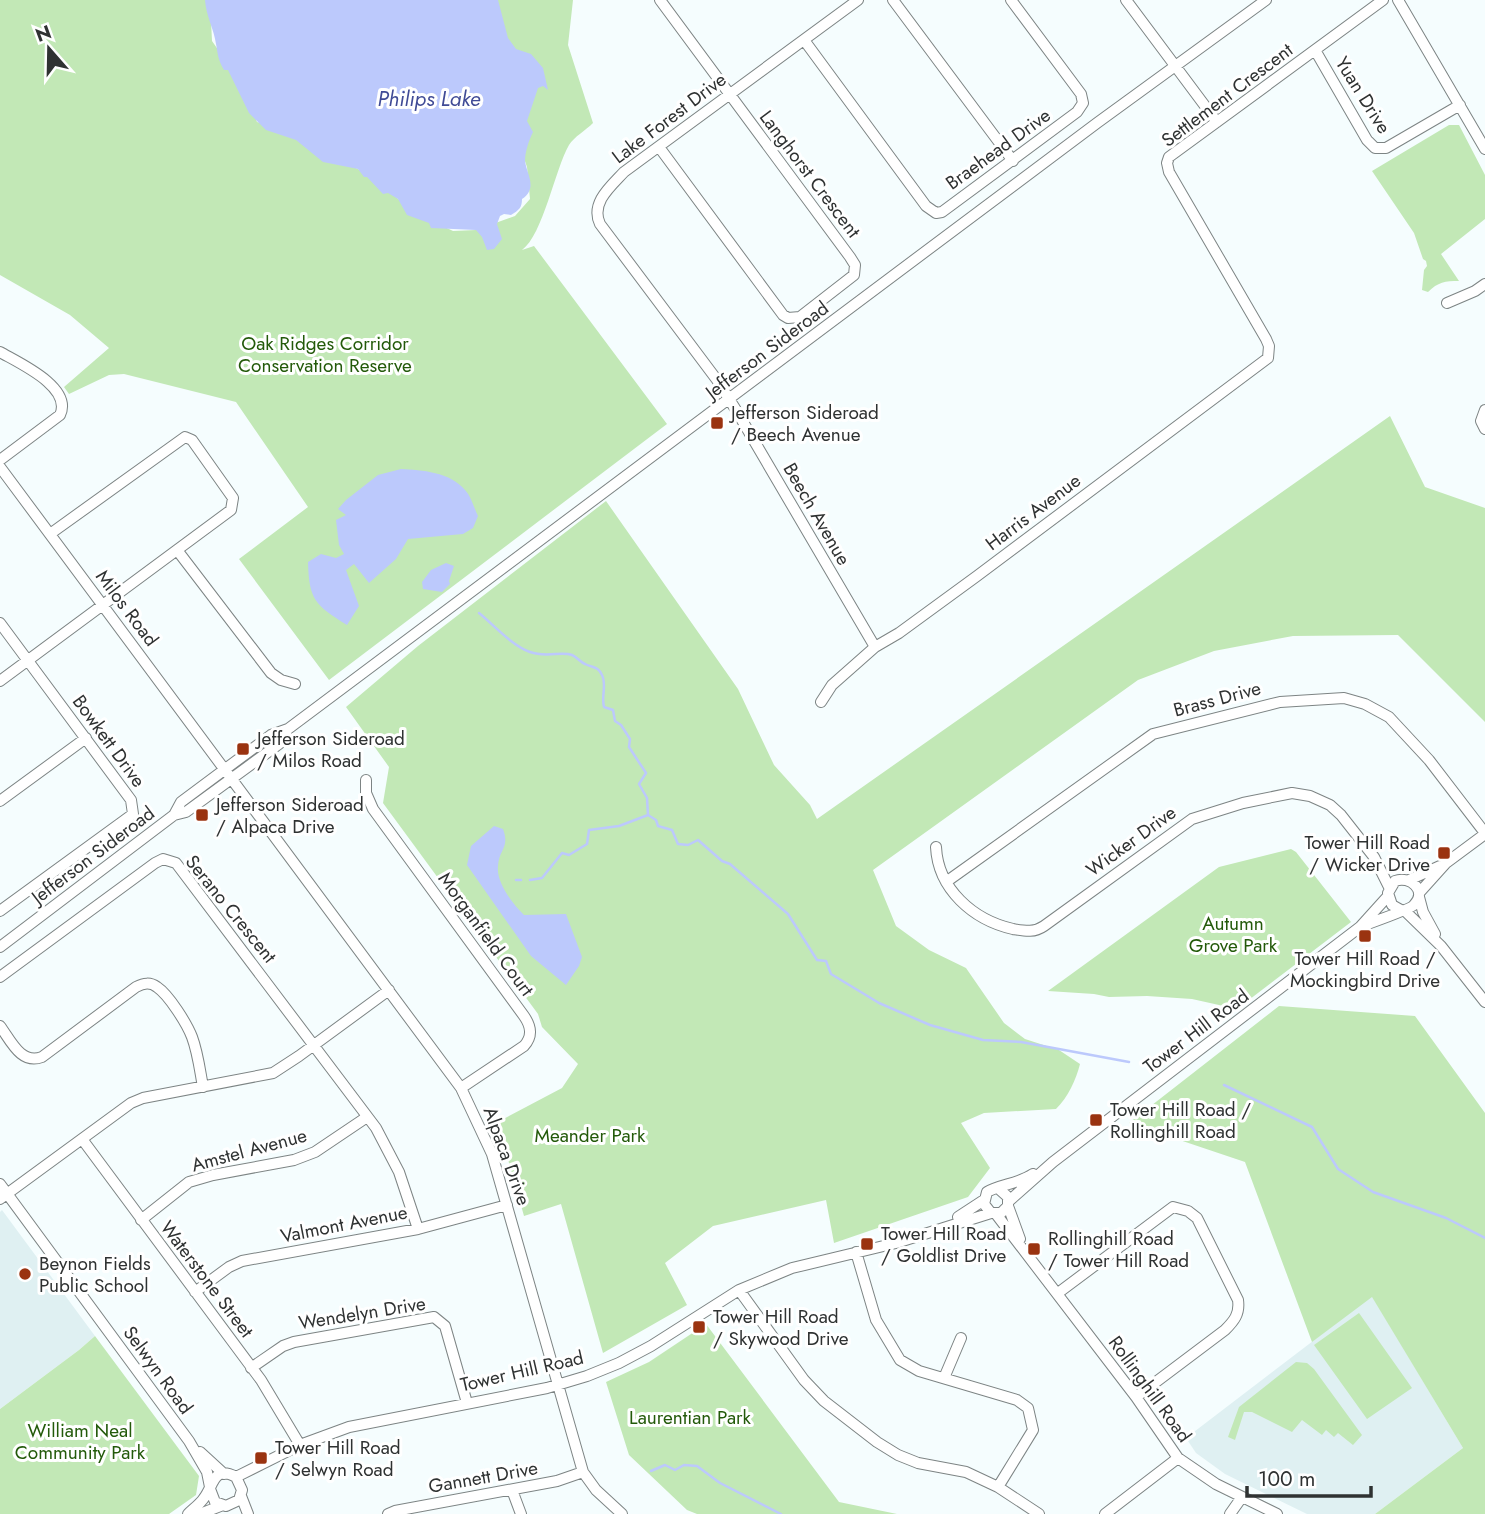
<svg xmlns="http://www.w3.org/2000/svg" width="1485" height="1514" viewBox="0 0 1485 1514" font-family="Jost,sans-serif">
	<rect width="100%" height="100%" fill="#f5fdfe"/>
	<path fill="#dff0f2" d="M2,1210L95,1336L79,1350L0,1409V1212Z
		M1372,1296L1463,1448L1375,1514H1307L1225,1474L1196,1453L1186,1438Z"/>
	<path fill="#c2e8b6" d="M0,0H210L212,41L242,84L257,122L282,129L373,177L412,211L453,231L476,230L515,216L530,199L527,167L518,141L491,0H573L568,45L593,123C586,130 574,137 569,145C555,169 543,235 522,250L534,246L667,424L329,680L239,559L308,507L236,402L124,374L109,375L69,394L64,387L109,348L70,315L0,275Z
		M1449,125H1459L1485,175V219L1441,254L1459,281C1445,281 1438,282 1428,292L1422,290L1424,270L1427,266L1426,261L1423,259L1414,233L1372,171Z
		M1390,416L1425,487L1485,508V722L1398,635L1293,636L1214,651L1138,680L873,870L896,926L929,950L966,968L1004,1023L1025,1039L1059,1050L1080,1064C1076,1080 1068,1097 1056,1109L984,1113L961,1123L990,1168L968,1197L834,1243L826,1200L713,1226L665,1263L687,1305L603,1353L561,1204L524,1216L507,1156L494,1124L562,1088L578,1064L542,1027L538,1014L383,803L389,767L346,707L418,646L606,501L738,689L774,765L810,805L817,819Z
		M1291,849L1296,852L1351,922L1237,1009L1192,999L1147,996L1109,997L1094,994L1048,991L1219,867Z
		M1279,1006L1415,1016L1485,1113V1514H1375L1463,1448L1372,1297L1312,1342L1245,1162L1129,1123Z
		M1359,1313L1412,1388L1367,1419L1314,1345Z
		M706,1324L839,1502L897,1514H697L687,1510L629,1455L606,1382L649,1362Z
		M95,1336L199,1476L196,1495L169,1514H0V1409L79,1350Z
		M1296,1362L1307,1363L1314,1369L1362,1435L1353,1445L1338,1433L1334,1437L1326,1430L1322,1435L1302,1420L1292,1432L1252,1412H1244L1235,1440L1228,1437L1239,1407Z"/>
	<path fill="#bcc9fc" d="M205,0H498L508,38L516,49L531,54L543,68L548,90L543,86L538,88L527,121L533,132C529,140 525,152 525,161C527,175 538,188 522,199C522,208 519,210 511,215L504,214L500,216L497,224L502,239L494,249L487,250L482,237L476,230L431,228L429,223L407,215L398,199L388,193L383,194L367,177H364L358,169L323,162L296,140L266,130L249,113L228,70H224C218,60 218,55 216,44C214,29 206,16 205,0Z
		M401,469C422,470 450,472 465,490C471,496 474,508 478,516L473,528L463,534L408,539L396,559L369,583L354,564L346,570L359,606L347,625C315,605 309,600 308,562L321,554L336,558L344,554L339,545L336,520L346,515L338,509L346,500L378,475Z
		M446,563L454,566L449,581L450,584L442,592L423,589L422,582L431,570Z
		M494,826L503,829C510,848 499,849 498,866C496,883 513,904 524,915L566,914L582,957L579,966L566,985L531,956L467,865L471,846Z"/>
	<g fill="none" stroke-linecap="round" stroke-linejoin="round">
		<path stroke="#bcc9fc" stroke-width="2.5" d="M479,613C494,625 511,645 530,652C546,658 561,651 572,655C577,657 580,662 585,664C593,668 598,666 602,675C607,685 601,696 604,707L613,710L615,721L621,725L630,739L629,747L646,773L639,784L647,798L648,815
			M648,815L656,820L658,826L672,830L678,844L688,845L698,840L722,861L730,864L788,914L817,960L826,961L831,974L879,1003L930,1025L983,1040L1021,1042L1129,1062
			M516,880H521
			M530,880L542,878L562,853L569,855L587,844L589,830L619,826L648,815
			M1224,1085L1312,1127L1338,1169L1373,1192L1446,1218L1485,1238
			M651,1471L665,1465L675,1470L684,1465L697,1466L720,1483L781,1514"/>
		<defs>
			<path id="minor" d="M858,0L624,172C611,186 590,203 600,224L717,380L736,410L875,647
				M893,0L1013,161
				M1126,0L1217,122
				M1398,0L1485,149
				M804,40L926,206L936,213L942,212L1077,112L1083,103L1081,94L1011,0
				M1315,50L1367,140L1375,148H1386L1460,105
				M659,147L783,315L788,318L800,317L854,275L855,265L850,257L660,0
				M1447,303L1475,291L1485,284
				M0,352C19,363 73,387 60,415L0,460
				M1485,410L1481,421L1485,429
				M0,467L461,1088L492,1154L583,1472L596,1490L622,1514
				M177,550L271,673L281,680L295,684
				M0,623L131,800L133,814L0,911
				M0,681L231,510L233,498L192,440L185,437L50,534
				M821,702L832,685L875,647L899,633L977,576L1268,358L1269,346L1266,339L1169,172L1167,163L1169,157L1383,0
				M366,780V793L373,809L524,1016C531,1026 533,1036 524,1046L461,1088
				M0,801L86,738
				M174,815L181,802L271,735L288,729L1097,123L1266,0
				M936,847C938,889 973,920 1013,929C1025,931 1034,933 1044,926L1192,819L1243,803L1292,793L1310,796L1330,805L1341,815L1374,857L1389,887
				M1409,880L1440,866
				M946,882L1153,734L1280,702L1344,698L1365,704L1389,717L1429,760L1485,833
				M1419,893L1446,863L1485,834
				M1419,897L1423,912L1435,934
				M1404,910L1441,946L1485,1002
				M1362,926C1370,923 1411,909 1414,905C1428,891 1410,875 1395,881L1388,893L1392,905L1401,910
				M0,947L174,815L186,812L279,744L288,729
				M0,977L155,863L163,859L176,863L376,1128L399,1172L418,1229
				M0,1026C11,1041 21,1065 42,1057L136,987C144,983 150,982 157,987C169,995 187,1024 192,1037C198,1053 200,1071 203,1087
				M82,1139L261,1380L300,1445
				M0,1184L189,1441L207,1472L210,1487
				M999,1189L1008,1197V1206L1001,1213H991L984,1204L987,1192C1001,1184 1018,1184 1033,1174
				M0,1199L131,1103L143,1098L273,1073L299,1056L389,990
				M1009,1201L1053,1162L1360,927L1388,896
				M1008,1206L1020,1239
				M996,1214L1136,1397L1178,1458L1216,1484L1277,1514
				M958,1217L984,1200
				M141,1220L189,1182L213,1175L294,1160L315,1152L367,1117
				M856,1252L876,1320L900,1360L919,1371L1017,1400L1028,1408L1033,1430L998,1487
				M739,1290L804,1380L824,1401L877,1442L898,1455L918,1463L966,1472L998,1487L1039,1514
				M195,1292L229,1267L242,1261L418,1229L507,1205
				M1058,1293L1173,1207L1188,1211L1197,1218L1238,1300C1240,1314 1234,1321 1225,1330L1136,1397
				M251,1368L283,1346L294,1342L434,1317L445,1326L467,1403
				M944,1378L961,1338
				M200,1452L224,1474
				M236,1477L300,1445L349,1427L547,1388L587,1376L619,1363L651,1346L739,1290L792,1268L896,1243L991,1213
				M512,1490L521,1514
				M241,1496L248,1514
				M188,1514C193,1509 200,1504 204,1498C214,1485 213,1465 236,1477L242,1490L239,1500L226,1506L215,1502L210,1489
				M200,1514L223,1505
				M388,1514L395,1511L557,1481L583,1472
				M1105,1514L1178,1458
				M1230,1514L1242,1497"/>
		</defs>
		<use href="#minor" stroke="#7d8484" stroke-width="12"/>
		<use href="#minor" stroke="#fff" stroke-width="10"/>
	</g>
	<g fill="#9a3310" stroke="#fff" stroke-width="2.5">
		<rect x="710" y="416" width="14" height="14" rx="3.5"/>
		<rect x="236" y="742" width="14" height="14" rx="3.5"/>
		<rect x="195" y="808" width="14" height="14" rx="3.5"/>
		<rect x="1437" y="846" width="14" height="14" rx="3.5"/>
		<rect x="1358" y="929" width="14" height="14" rx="3.5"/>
		<rect x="1089" y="1113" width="14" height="14" rx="3.5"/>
		<rect x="860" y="1237" width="14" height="14" rx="3.5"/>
		<rect x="1027" y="1242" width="14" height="14" rx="3.5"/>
		<circle cx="25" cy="1274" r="7"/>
		<rect x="692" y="1320" width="14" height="14" rx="3.5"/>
		<rect x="254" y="1451" width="14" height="14" rx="3.5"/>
	</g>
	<g text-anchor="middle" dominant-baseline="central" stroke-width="6" stroke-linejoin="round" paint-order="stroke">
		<g font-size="19" fill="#2f3232" stroke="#fff">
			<text transform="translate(1227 95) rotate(-37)">Settlement Crescent</text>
			<text transform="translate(1363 95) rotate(58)">Yuan Drive</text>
			<text transform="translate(669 118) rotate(-37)">Lake Forest Drive</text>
			<text transform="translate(998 149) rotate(-36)">Braehead Drive</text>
			<text transform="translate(810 174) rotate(53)">Langhorst Crescent</text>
			<text transform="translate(767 350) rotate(-37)">Jefferson Sideroad</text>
			<text transform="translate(1033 512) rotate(-37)">Harris Avenue</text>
			<text transform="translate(817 514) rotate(60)">Beech Avenue</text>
			<text transform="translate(127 608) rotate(53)">Milos Road</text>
			<text transform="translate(1217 699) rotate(-15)">Brass Drive</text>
			<text transform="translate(109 741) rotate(54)">Bowkett Drive</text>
			<text transform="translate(1131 841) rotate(-36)">Wicker Drive</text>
			<text transform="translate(93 855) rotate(-37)">Jefferson Sideroad</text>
			<text transform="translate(231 909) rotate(51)">Serano Crescent</text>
			<text transform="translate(486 934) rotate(54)">Morganfield Court</text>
			<text transform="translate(1196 1031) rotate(-37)">Tower Hill Road</text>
			<text transform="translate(249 1150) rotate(-15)">Amstel Avenue</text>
			<text transform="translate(507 1156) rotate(70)">Alpaca Drive</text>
			<text transform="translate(344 1224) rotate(-11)">Valmont Avenue</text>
			<text transform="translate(207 1279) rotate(53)">Waterstone Street</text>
			<text transform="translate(362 1313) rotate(-9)">Wendelyn Drive</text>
			<text transform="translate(158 1370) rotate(54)">Selwyn Road</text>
			<text transform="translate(522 1371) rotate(-13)">Tower Hill Road</text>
			<text transform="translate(1150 1389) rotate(54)">Rollinghill Road</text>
			<text transform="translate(483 1477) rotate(-10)">Gannett Drive</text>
		</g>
		<g font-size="19" fill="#235a0a" stroke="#fff">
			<text x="325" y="343">Oak Ridges Corridor<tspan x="325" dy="22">Conservation Reserve</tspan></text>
			<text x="1233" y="923">Autumn<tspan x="1233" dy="22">Grove Park</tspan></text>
			<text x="590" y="1135">Meander Park</text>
			<text x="690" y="1417">Laurentian Park</text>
			<text x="80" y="1430">William Neal<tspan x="80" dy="22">Community Park</tspan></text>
		</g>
		<g font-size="19" fill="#2f3232" stroke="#fff" text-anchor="start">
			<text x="731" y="412">Jefferson Sideroad<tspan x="731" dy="22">/ Beech Avenue</tspan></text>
			<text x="257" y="738">Jefferson Sideroad<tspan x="257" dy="22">/ Milos Road</tspan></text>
			<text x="216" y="804">Jefferson Sideroad<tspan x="216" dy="22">/ Alpaca Drive</tspan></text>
			<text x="1430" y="842" text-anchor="end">Tower Hill Road<tspan x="1430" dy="22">/ Wicker Drive</tspan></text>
			<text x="1365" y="958" text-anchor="middle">Tower Hill Road /<tspan x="1365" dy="22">Mockingbird Drive</tspan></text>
			<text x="1110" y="1109">Tower Hill Road /<tspan x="1110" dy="22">Rollinghill Road</tspan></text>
			<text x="881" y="1233">Tower Hill Road<tspan x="881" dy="22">/ Goldlist Drive</tspan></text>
			<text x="1048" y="1238">Rollinghill Road<tspan x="1048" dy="22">/ Tower Hill Road</tspan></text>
			<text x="39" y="1263">Beynon Fields<tspan x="39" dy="22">Public School</tspan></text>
			<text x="713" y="1316">Tower Hill Road<tspan x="713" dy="22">/ Skywood Drive</tspan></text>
			<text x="275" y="1447">Tower Hill Road<tspan x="275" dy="22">/ Selwyn Road</tspan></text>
		</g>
		<g font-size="21" font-style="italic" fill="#404b96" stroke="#fff">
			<text x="429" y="99">Philips Lake</text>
		</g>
	</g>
	<g transform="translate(49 49) rotate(340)" stroke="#ffffff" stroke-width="5" paint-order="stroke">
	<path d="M0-5L12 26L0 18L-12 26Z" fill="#2f3232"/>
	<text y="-10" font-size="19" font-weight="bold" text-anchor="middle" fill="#2f3232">N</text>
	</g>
	<path d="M1247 1486v10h124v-10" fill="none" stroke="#2f3232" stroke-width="3.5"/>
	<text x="1258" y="1486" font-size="21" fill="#2f3232" stroke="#ffffff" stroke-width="5" paint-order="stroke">100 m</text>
</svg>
